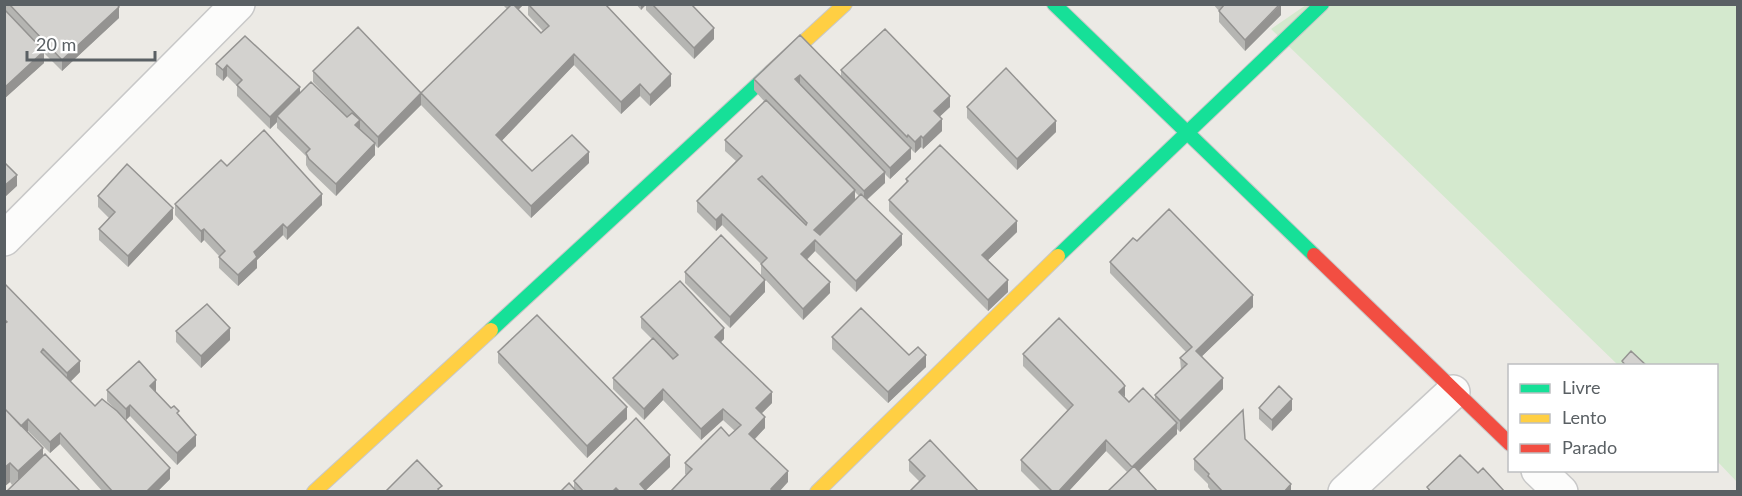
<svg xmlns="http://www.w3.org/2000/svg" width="1742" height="496" viewBox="0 0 1742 496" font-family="Lato,sans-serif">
	<rect width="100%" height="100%" fill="#eceae5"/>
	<path fill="#d4e9ce" d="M1306,5H1737V482L1717,461L1716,366L1618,365L1271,29Z"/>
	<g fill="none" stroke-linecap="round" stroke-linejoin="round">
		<defs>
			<path id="street" d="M4,239L238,4
				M1538,470L1561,492
				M1345,492L1453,392"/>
			<path id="fast" d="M1054,4L1314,255
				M1058,256L1322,4
				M491,330L771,72"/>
			<path id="slow" d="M771,72L845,4
				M314,492L491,330
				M817,492L1058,256"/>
			<path id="jam" d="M1314,255L1510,444"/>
		</defs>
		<use href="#street" stroke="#c8c8c8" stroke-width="36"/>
		<use href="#fast" stroke="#c8c8c8" stroke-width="16"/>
		<use href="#slow" stroke="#c8c8c8" stroke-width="16"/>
		<use href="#jam" stroke="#c8c8c8" stroke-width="16"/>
		<use href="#street" stroke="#fcfcfb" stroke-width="33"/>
		<use href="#fast" stroke="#16e098" stroke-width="14"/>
		<use href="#slow" stroke="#ffcf43" stroke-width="14"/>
		<use href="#jam" stroke="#f24e42" stroke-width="14"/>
	</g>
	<path fill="#b5b5b2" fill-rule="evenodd" d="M4,4H117L119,18L62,71L44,53V63L4,99Z
		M502,4H524L518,10L541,33L543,31L528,15V4L671,86L650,106L640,96L621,114L574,65L501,141L532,171L589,163L531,218L421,105V93L507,9Z
		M636,4H691L714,39L694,59L646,10V5L641,10Z
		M1213,4H1281V15L1245,51L1219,22V11Z
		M800,35L841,76V70L950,107L940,116L942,131L923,149L921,147L915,153L911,149V159L890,179L885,174V183L867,200L902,245L856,292L815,251L807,260L830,293L803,320L761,275V264L722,225L716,231L697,212V201L736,161L725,151V140L765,102L754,90V79ZM855,192L859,196L855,201Z
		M245,36L300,93L347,117L313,82V71L421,105L378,148L375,145V155L336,196L309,170L306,165V156L277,128V122L270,129L237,96V86L227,76L223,81L216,75V64Z
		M967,107L1056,132L1017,170L967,118Z
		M227,166L322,205L287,240L283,235L257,260V268L238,286L219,268V256L204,240L201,243L175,215V204Z
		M906,179L1017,232L988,260L1008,292L988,311L889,211V200L906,183Z
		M98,196L173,219L128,267L99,240V229L109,218L98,207Z
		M1137,241L1253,307L1202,356L1223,389L1180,432L1177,429V434L1127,472L1106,451L1068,492H1042L1021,471V460L1068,411L1023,366V354L1125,397L1129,402L1155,401V395L1181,370L1180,358L1186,352L1110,273V262Z
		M685,272L765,292L730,328L685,283Z
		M4,283L80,372L70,382L170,479L157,492H103L60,444L50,453L28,431L27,432L43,456L12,485L10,482L4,487Z
		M641,317L724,339L721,342L772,403L762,413L765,428L755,439L788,482L686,475L685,474V463L729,436L735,431L723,420L701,440L663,400L644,420L613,389V378L652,339L641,328Z
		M176,331L230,340L201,368L176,342Z
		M832,337L909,355L926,367L888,403L832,349Z
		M498,352L627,419L587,458L498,363Z
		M107,390L156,391L155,392L179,416L196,446L177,465L130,416L126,420L107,401Z
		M1259,408L1292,410L1272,431L1259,419Z
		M1245,439L1291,492H1212L1208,487V484L1194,470V459Z
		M909,460L979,492L919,481L909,471Z
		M670,467L646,490L647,492H560L574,488V481Z"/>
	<path fill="#949391" d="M513,4H524L513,15Z
		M641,4H646L641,10Z
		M1281,4V15L1245,51V40Z
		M119,7V18L62,71V60Z
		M714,28V39L694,59V48Z
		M44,51V63L4,99V88Z
		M574,54V65L496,147V135Z
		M227,65V76L223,81V70Z
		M671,74V86L650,106V95Z
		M800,75V86L795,79Z
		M640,84V96L621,114V102Z
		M300,87V99L277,116V122L270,129V117Z
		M421,93V105L378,148V137Z
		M950,96V107L934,122V111Z
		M942,119V131L923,149V138Z
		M360,120V131L355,125Z
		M1056,121V132L1017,170V159Z
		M921,136V147L915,153V142Z
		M375,143V155L336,196V184Z
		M911,148V159L890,179V168Z
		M589,152V163L531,218V206Z
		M885,172V183L864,202V191Z
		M17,175V186L4,198V186Z
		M855,190V201L815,240V251L801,265V254L814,230Z
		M322,194V205L287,240V228Z
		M173,208V219L128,267V256Z
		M722,214V225L716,231V220Z
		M1017,221V232L982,266V255Z
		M283,224V235L257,260V268L238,286V275L254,252Z
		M204,229V240L201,243V231Z
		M902,234V245L856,292V281Z
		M765,280V292L730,328V317Z
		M1008,280V292L988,311V300Z
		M830,282V293L803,320V309Z
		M1253,295V307L1196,362V351Z
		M230,328V340L201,368V356Z
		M724,328V339L715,348V337Z
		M926,355V367L888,403V392Z
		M80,361V372L67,385V373Z
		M1223,378V389L1180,432V421Z
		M156,380V391L150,398V386Z
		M1125,386V397L1119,392Z
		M663,389V400L644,420V409Z
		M772,392V403L756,419V408Z
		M1292,399V410L1272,431V420Z
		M130,405V416L126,420V409Z
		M627,407V419L587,458V446Z
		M723,409V420L701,440V429Z
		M765,417V428L749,445V434Z
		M28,419V431L21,437V426Z
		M1177,423V434L1132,478V467Z
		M60,433V444L50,453V442Z
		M196,435V446L177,465V453Z
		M1106,440V451L1068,492H1058Z
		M43,448V468L18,491V471Z
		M670,455V467L644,492L640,484Z
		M10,463V482L4,487V468Z
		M170,468V479L157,492H146Z
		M788,471V482L779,492H771V489Z
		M1291,484V492H1284Z"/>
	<path fill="#d3d2cf" stroke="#949391" stroke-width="1.5" fill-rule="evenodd" d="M9,4H117L119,7L62,60Z
		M512,4H513L541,33L549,26L528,4H605L671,74L650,95L640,84L621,102L574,54L496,135L532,171L572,135L589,152L531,206L421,93Z
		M652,4H691L714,28L694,48Z
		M1224,4H1280L1245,40L1219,11L1224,5Z
		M4,9L44,51L4,88Z
		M358,27L421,93L378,137L313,71Z
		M885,29L950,96L934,111L942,119L923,138L921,136L915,142L908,135L907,137L841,70Z
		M800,35L911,148L890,168L800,75L795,79L885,172L864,191L754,79Z
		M245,36L300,87L270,117L237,85L242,80L227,65L223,70L216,64Z
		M1006,68L1056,121L1017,159L967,107Z
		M311,82L347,117L352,113L360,120L355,125L375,143L336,184L309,159L306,153L310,149L277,116Z
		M766,100L855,190L814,230L820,235L861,194L902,234L856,281L815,240L801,254L830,282L803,309L761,264L767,258L722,214L716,220L697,201L742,156L725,140ZM762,176L807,223L806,225L758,179Z
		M264,130L322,194L287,228L283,224L254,252L257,257L238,275L219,257L225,251L204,229L201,231L175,204L221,160L227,166Z
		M940,145L1017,221L982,255L1008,280L988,300L889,200L908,181L906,179Z
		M4,162L17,175L4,186Z
		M127,164L173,208L128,256L99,229L115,212L98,196Z
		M1169,209L1253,295L1196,351L1223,378L1180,421L1155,395L1187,364L1180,358L1192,347L1110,262L1133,238L1137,241Z
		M721,235L765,280L730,317L685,272Z
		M680,281L724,328L715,337L772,392L756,408L765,417L749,434L788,471L771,489L772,492H670L692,469L685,463L721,427L729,436L741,425L723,409L701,429L663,389L644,409L613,378L653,338L673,359L678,355L641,317Z
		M4,283L80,361L67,373L43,349L41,352L95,406L102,399L117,411L170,468L146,492H113L60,433L50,442L28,419L21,426L4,408V324L7,322L4,319Z
		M207,304L230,328L201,356L176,331Z
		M861,308L909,355L918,347L926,355L888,392L832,337Z
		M537,315L627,407L587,446L498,352Z
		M1059,318L1122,382L1125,386L1119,392L1129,402L1143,388L1177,423L1132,467L1106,440L1058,492H1053L1021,460L1073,405L1023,354Z
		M1631,351L1647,366H1626L1622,361Z
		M139,361L156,380L150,386L171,408L174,406L179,411L177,413L196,435L177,453L130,405L126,409L107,390Z
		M1279,386L1292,399L1272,420L1259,408Z
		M4,408L43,448L18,471L10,463L4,468Z
		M1243,410L1245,439L1291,484L1284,492H1223L1208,476L1209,474L1194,459Z
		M636,418L670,455L640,484L647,492H620L616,488L612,492H584L574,481Z
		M930,440L979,492H909L925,476L909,460Z
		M45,454L81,492H6Z
		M1460,455L1478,473L1483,468L1505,492H1431L1427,487Z
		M417,460L442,486L438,489L440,492H385Z
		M1134,466L1158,492H1107Z
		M569,483L577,492H560Z"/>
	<rect width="1742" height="496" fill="none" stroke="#5a6064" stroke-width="12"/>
	<rect x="1508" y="364" width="210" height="108" fill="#ffffff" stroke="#bdbfc1" stroke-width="1.5"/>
	<rect x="1520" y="384" width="30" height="9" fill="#16e098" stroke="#bdbfc1" stroke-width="1.5"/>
	<text x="1562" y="394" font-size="18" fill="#5a6064">Livre</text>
	<rect x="1520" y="414" width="30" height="9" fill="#ffcf43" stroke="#bdbfc1" stroke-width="1.5"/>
	<text x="1562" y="424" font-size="18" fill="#5a6064">Lento</text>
	<rect x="1520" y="444" width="30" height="9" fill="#f24e42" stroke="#bdbfc1" stroke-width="1.5"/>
	<text x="1562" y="454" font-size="18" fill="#5a6064">Parado</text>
	<path d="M27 51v9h128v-9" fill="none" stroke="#5a6064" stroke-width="3"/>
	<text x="36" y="51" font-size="18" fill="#5a6064" stroke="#ffffff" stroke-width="4.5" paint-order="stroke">20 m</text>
</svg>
